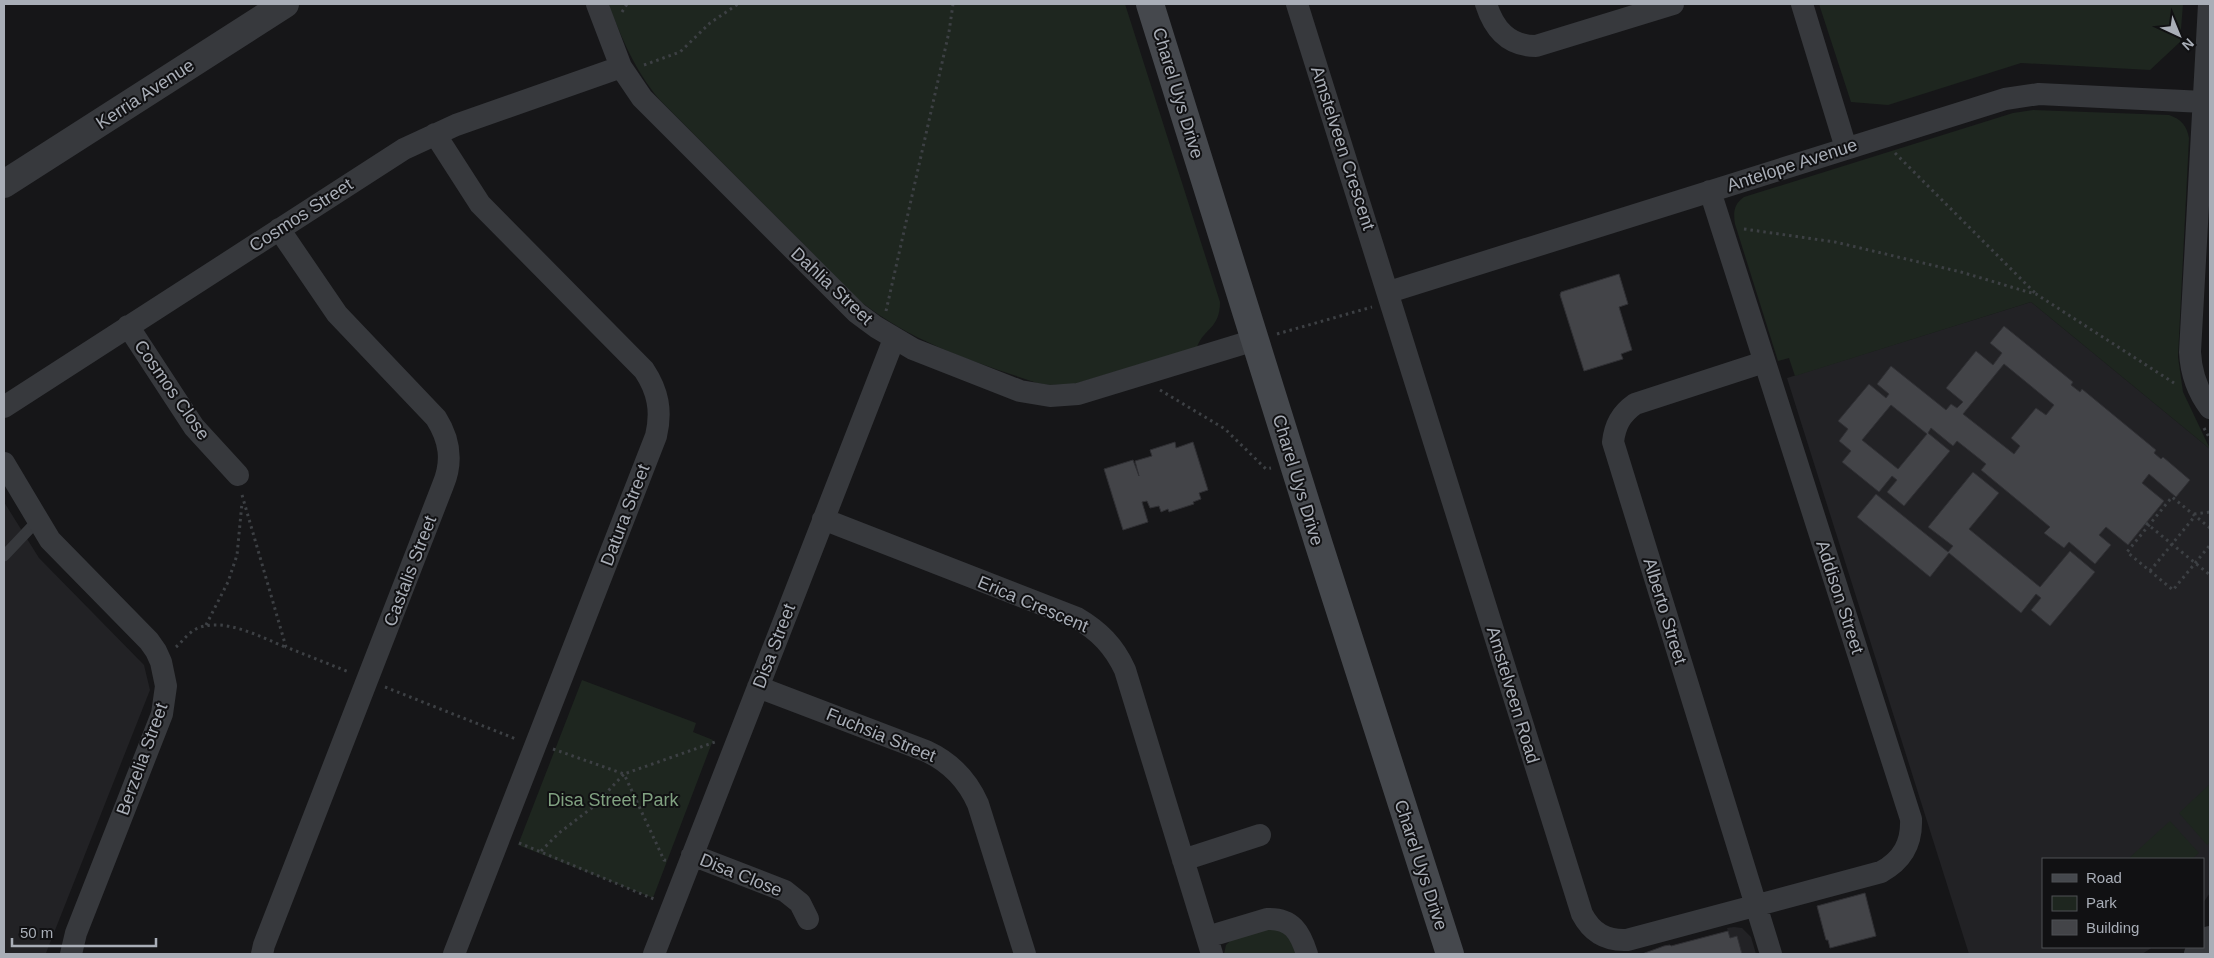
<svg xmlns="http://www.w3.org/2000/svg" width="2214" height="958" viewBox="0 0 2214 958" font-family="Helvetica,sans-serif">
	<rect width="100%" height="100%" fill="#161618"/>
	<path fill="#222225" d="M2031,302L2210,449V893L2203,903V859H2043V947H2153L2142,954H1969L1787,378Z
		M4,502L39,558L144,665L150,690L46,953L41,954H4Z
		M1734,927L1742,928L1751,937L1756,954H1742L1737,936L1730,938L1727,928Z"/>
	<path fill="#1e261f" d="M608,4H1125L1220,302C1220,329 1204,328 1197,347L1074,384L1049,385L1037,383C972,361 916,344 861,302L659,99C634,69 623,40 608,4Z
		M1819,4H2183L2180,42L2150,70L2021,63L1888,105L1851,102Z
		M2033,110L2169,115C2181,119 2187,126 2189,138L2178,357L2183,392L2210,449L2031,302L1795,376L1789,358L1778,361L1735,224C1733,212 1734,204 1744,197L2013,113Z
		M582,680L696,723L693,732L713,740L653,898L518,845Z
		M2210,784V842L2207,845L2179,813Z
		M2170,821L2199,853L2192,859H2128Z
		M1280,926L1300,954H1224L1226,945L1231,940Z"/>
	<path fill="#434448" stroke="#303034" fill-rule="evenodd" d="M1619,274L1628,304L1619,307L1632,350L1621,354L1623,359L1584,371L1560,295L1561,292Z
		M2004,326L2073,382L2071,385L2080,392L2082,389L2156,450L2154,453L2161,459L2163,457L2190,480L2176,497L2149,474L2142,483L2164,501L2128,545L2106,527L2099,535L2111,545L2095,564L2069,542L2064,548L2044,533L2050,527L1981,470L1986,464L1957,441L1953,446L1931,428L1928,433L1950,451L1904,506L1887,492L1897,480L1892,476L1879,492L1842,462L1851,451L1839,441L1848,429L1838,421L1869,384L1886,398L1889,394L1877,384L1891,366L1946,410L1951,404L1957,408L1963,402L1946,388L1976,351L1993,365L2002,353L1990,343ZM2004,364L2054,405L2046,415L2036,408L2011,438L2020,446L2014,454L1963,414ZM1891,405L1927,434L1898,469L1862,440Z
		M1175,442L1176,448L1193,442L1208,490L1199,493L1201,499L1193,502L1194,504L1169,512L1168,509L1161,512L1159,506L1150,508L1147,501L1142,502L1148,522L1123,530L1104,469L1133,460L1139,476L1135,461L1152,456L1150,450Z
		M1973,472L1999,493L1969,529L2040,587L2070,551L2095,572L2050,626L2031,610L2041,598L2036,594L2021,613L1949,553L1930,577L1857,517L1876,494L1948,552L1953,546L1928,527Z
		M1865,893L1876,936L1830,948L1828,940H1826L1817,906Z
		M1728,931L1730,938L1737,936L1742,954H1642L1664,946L1670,945L1671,946Z"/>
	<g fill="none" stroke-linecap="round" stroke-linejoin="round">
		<path stroke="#3d4044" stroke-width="3" stroke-dasharray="2.5 4" stroke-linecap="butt" d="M622,12L627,4
			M644,65L680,52L710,23L738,4
			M1895,153L2036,294
			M1744,229L1835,242L1961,272L2028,292L2036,294L2174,383
			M886,311L949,32L953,4
			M1277,334L1372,307
			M1160,390L1225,429L1266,469L1271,468
			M2204,428L2210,439
			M242,495L286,647L349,672
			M2194,514L2210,512
			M2146,523L2210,575
			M2210,528L2172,497L2127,552L2173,590L2210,545
			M2150,571L2195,516
			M206,625L228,582L237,555L242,503
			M176,647C182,642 188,633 196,629C222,616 261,637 285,647
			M385,687L516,739
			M553,749L624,774L715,742
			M519,843L654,899
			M541,851L559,833L593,807L624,774L664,860L670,861"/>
		<path stroke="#37393d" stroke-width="11" d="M4,556L38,520"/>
		<path stroke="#37393d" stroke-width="22" d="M597,4L621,67L642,98L857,313L876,327L913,349L1020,391L1050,396L1078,394L1255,340
			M1297,4L1582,914C1592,933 1606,941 1627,940L1881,872C1903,860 1912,843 1911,819L1710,191
			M1486,4C1494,29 1508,46 1536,46L1673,4
			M1802,4L1846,148
			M2209,4L2190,352C2191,373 2197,391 2210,408
			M435,134L480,204L644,370C658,391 662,411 656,436L454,954
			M1389,292L2005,99L2039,94L2204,102
			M128,326L194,427L238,475
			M1764,362L1635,404C1621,414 1615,425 1613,442L1771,954
			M4,407L404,149L456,125L621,67
			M4,463L50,540L149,641L156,651L161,662L166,686L162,714L76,933L71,954
			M823,519L1077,618C1099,631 1114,646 1125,670L1212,954
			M758,687L926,751C950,762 967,779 978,804L1025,954
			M692,855L785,891L800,903L808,919
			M1183,860L1260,835
			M1207,937L1267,919C1292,918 1300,932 1307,954
			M262,954L264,945L443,485C453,461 450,440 436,418L337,314L279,229
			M654,954L894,339"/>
		<path stroke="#37393d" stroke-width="28" d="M4,184L285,4
			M2198,954L2210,940"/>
		<path stroke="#45484d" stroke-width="28" d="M1150,4L1319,545L1450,954"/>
	</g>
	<g text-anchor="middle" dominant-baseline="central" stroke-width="4" stroke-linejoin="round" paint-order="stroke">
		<g font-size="18" fill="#a9aeb7" stroke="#111113">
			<text transform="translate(1178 93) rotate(73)">Charel Uys Drive</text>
			<text transform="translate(145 94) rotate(-33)">Kerria Avenue</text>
			<text transform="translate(1343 148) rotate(72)">Amstelveen Crescent</text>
			<text transform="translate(1792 165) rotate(-18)">Antelope Avenue</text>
			<text transform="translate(301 215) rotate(-33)">Cosmos Street</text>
			<text transform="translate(832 286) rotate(43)">Dahlia Street</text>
			<text transform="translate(172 390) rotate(55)">Cosmos Close</text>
			<text transform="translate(1298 480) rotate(73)">Charel Uys Drive</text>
			<text transform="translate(625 515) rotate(-69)">Datura Street</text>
			<text transform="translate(410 571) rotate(-69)">Castalis Street</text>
			<text transform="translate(1840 597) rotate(72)">Addison Street</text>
			<text transform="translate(1033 604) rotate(23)">Erica Crescent</text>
			<text transform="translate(1665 611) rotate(73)">Alberto Street</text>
			<text transform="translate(774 646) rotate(-69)">Disa Street</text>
			<text transform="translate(1513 695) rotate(73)">Amstelveen Road</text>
			<text transform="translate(881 735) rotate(22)">Fuchsia Street</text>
			<text transform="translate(142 759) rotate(-70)">Berzelia Street</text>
			<text transform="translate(1421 865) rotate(72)">Charel Uys Drive</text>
			<text transform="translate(741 875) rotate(22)">Disa Close</text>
		</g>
		<g font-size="18" fill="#81a281" stroke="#111113">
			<text x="613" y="800">Disa Street Park</text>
		</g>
	</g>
	<rect width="2214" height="958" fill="none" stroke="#a9aeb7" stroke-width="10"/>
	<rect x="2042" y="858" width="162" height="90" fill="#111113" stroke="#4e5055"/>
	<rect x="2052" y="874" width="25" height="8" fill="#45484d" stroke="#4e5055"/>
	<text x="2086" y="883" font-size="15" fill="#a9aeb7">Road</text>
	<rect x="2052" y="896" width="25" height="15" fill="#1e261f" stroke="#4e5055"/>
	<text x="2086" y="908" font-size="15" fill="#a9aeb7">Park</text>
	<rect x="2052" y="920" width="25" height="15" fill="#434448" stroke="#4e5055"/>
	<text x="2086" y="933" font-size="15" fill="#a9aeb7">Building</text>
	<g transform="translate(2179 35) rotate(136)" stroke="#111113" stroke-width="4" paint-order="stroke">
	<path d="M0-4L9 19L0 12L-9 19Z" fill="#a9aeb7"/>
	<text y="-8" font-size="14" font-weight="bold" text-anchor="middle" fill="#a9aeb7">N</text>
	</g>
	<path d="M12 938v8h144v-8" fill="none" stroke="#a9aeb7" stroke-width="2.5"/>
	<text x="20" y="938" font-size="15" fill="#a9aeb7" stroke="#111113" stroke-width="4" paint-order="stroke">50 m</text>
</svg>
